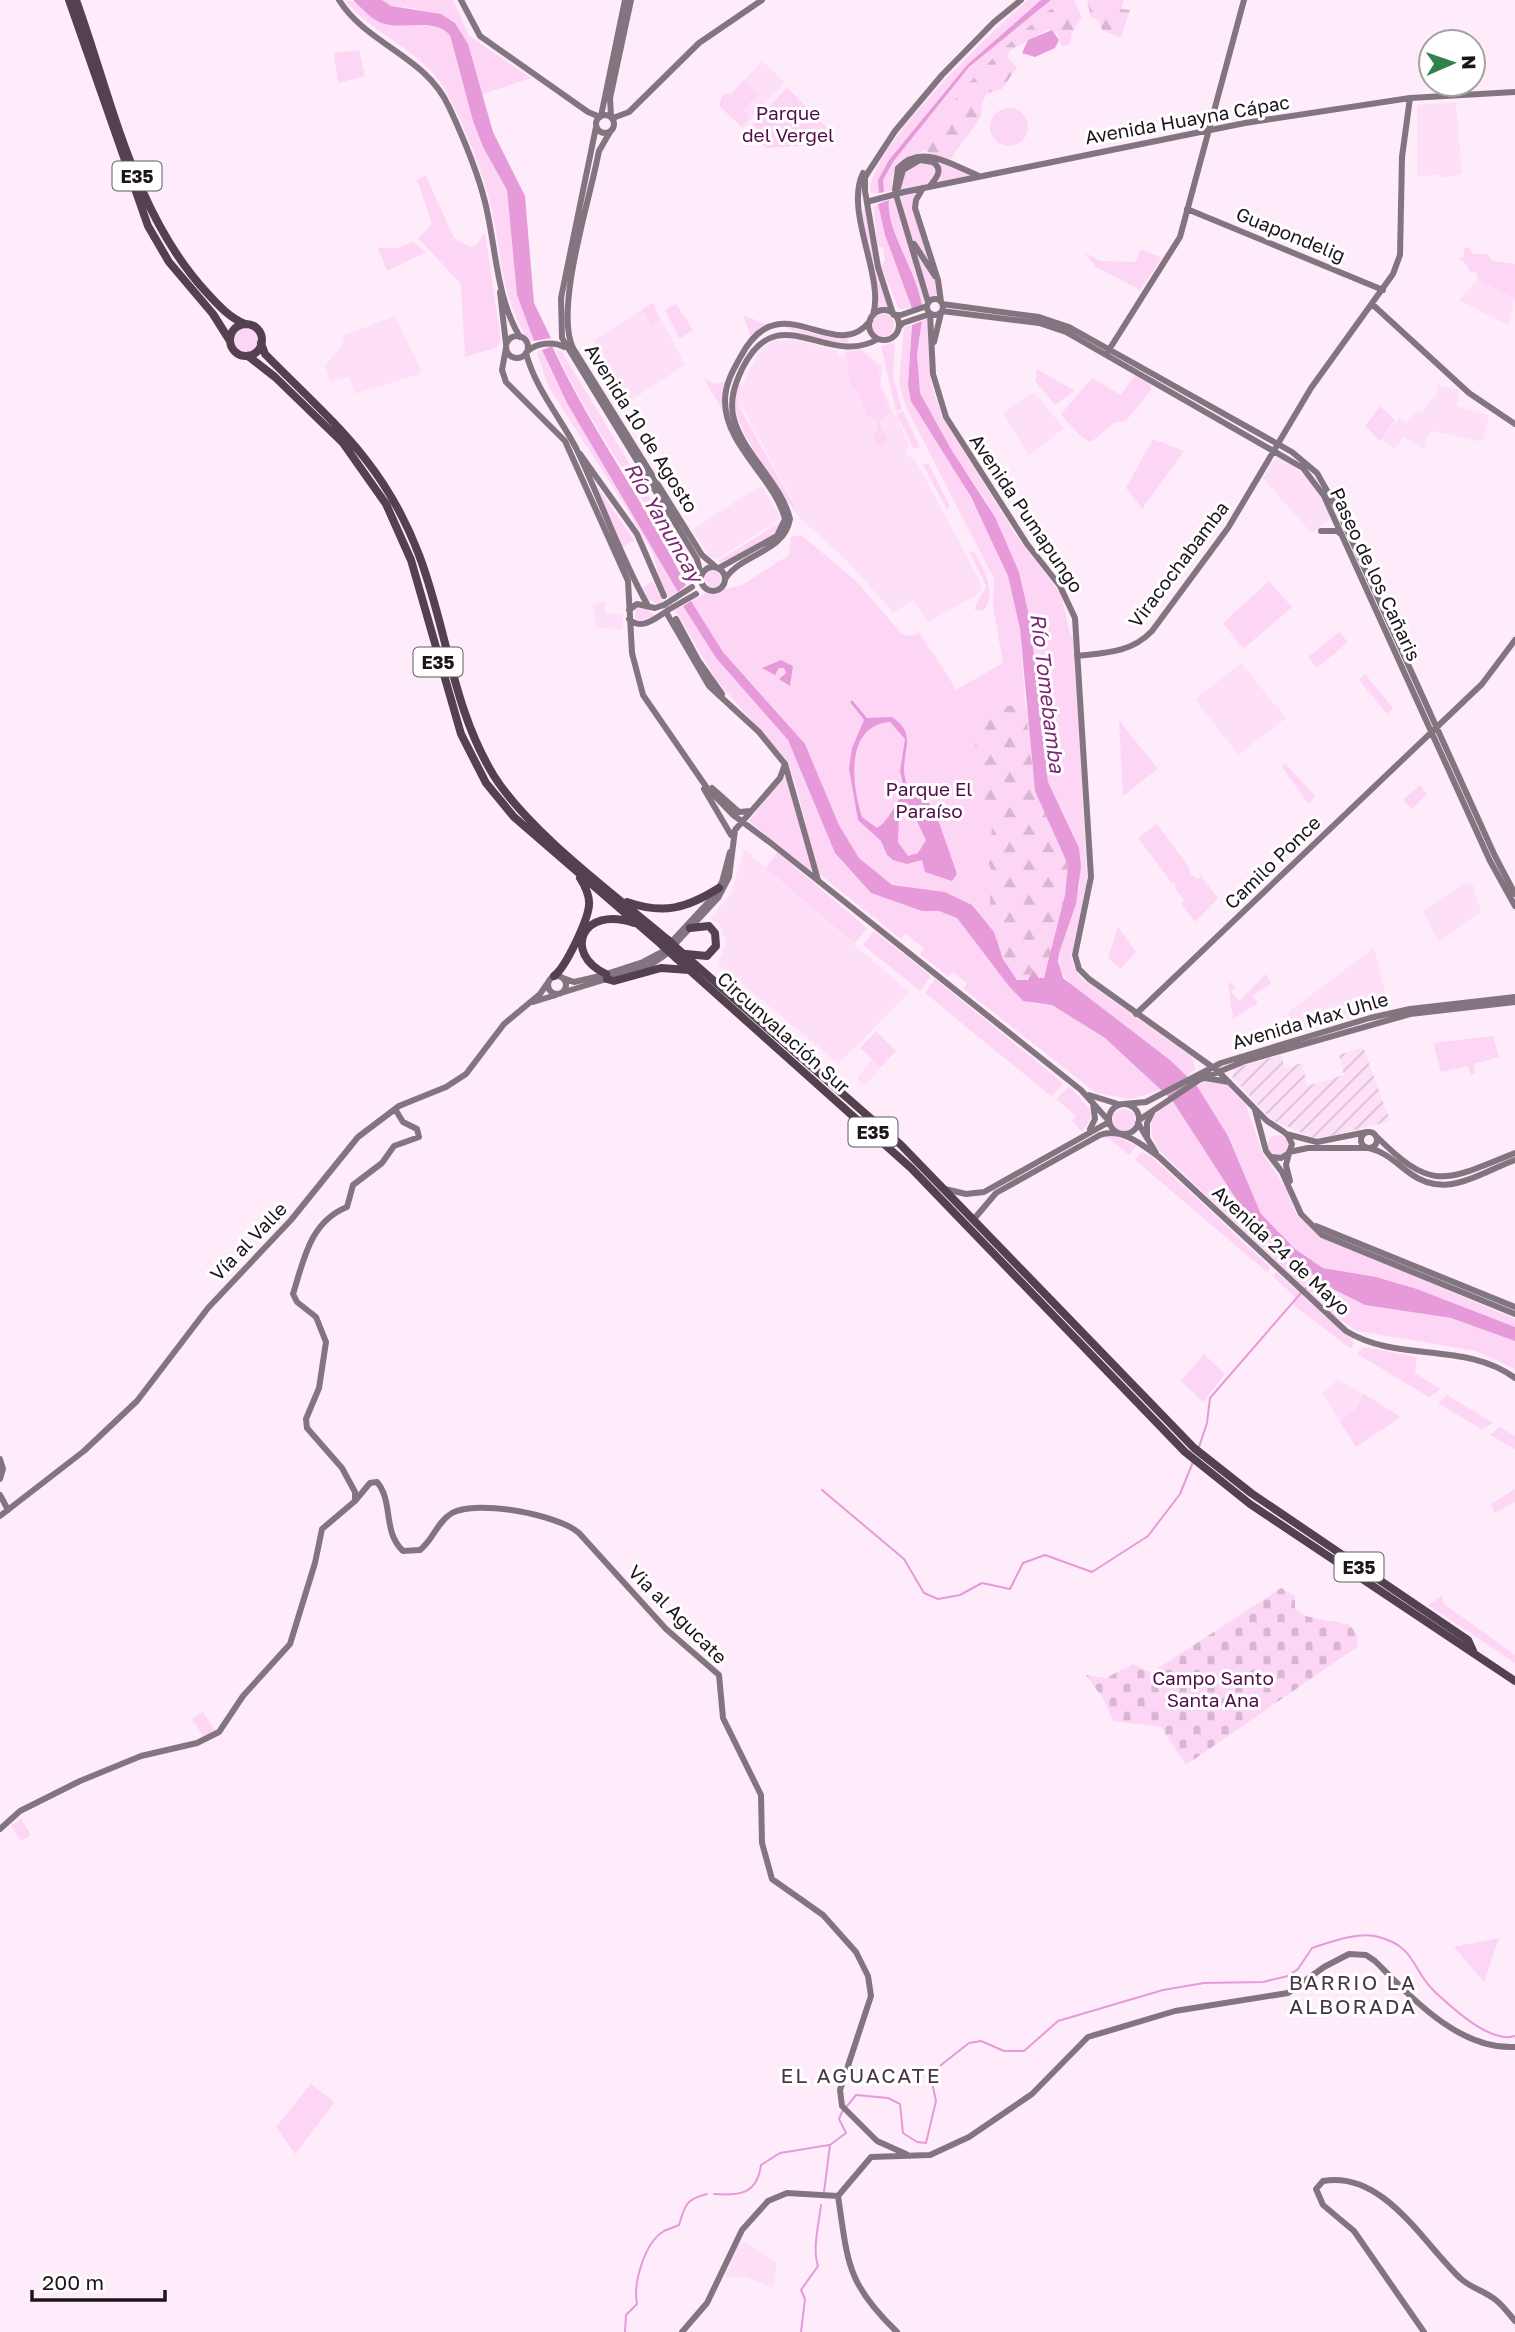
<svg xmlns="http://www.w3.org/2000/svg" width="1515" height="2332" viewBox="0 0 1515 2332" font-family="'Golos Text',sans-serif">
	<defs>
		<pattern id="industrial-furrows" width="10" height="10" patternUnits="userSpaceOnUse" patternTransform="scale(1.75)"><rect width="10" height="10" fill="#fde0f7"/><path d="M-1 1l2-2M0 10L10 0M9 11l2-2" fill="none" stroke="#d8bfd3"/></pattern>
		<pattern id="forest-firs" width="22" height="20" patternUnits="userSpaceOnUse" patternTransform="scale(1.75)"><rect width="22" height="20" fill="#fdd6f6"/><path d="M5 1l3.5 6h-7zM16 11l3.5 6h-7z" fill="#d8b7d2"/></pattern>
		<pattern id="cemetery-stones" width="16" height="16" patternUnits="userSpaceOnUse" patternTransform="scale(1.75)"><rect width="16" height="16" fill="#fdd6f6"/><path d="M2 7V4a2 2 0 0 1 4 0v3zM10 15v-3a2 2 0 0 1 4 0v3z" fill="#d8b7d2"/></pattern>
	</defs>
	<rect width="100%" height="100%" fill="#feecfb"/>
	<path fill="#fde0f7" d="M762,61L785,82L743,128L719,106L723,94L732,93Z
		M1456,102L1462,174L1441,178L1440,175L1417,176V105Z
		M1478,280L1515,299L1509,326L1459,300Z
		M653,303L685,365L618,409L592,363L603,356L593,341Z
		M395,316L421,370L420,374L355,394L349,377L330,382L325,366L344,342L342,336Z
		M794,339L837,351L838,356H845L847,350L862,349L882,366L881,385L909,444L905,455L915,459L981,583V590L977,595L928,622L913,600L893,613L853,567L803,520L738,400L740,388L760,350L775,340Z
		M1438,385L1460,390L1457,406L1489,415L1482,442L1433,431L1428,434L1424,450L1404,436L1394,449L1381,439L1399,418L1406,423L1416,412L1423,411L1437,393Z
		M1034,392L1064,428L1029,456L1003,413Z
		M1276,457L1290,463L1308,478L1330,514L1329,519L1312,534L1263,478Z
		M761,485L781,518L716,560L709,556L692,530Z
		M605,601V614H623V629L596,628L593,604Z
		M1241,663L1286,718L1238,755L1195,699Z
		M744,849L909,992L839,1064L718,964L726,944L719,923L709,919L731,894Z
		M1467,882L1473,885L1481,912L1439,941L1422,912Z
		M1374,948L1389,1008L1295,1034L1288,1012Z
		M872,1059L881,1067L865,1086L857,1078Z
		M1338,1379L1364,1394L1355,1410L1339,1421L1322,1394Z
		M744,2242L777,2262L773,2288L746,2277H725L738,2244Z"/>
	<path fill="url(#industrial-furrows)" d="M1363,1047L1390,1121L1323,1138L1312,1137L1272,1120L1232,1077L1235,1068L1281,1055L1285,1068L1302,1063L1307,1086L1344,1075L1339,1055Z"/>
	<path fill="#fdd6f6" d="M345,0C362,0 369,20 386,24C406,28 434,19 450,35L473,121L483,147L507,190L517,295L534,341L528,340C499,291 503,259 491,207C483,171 463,121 444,88C422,50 372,35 345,0Z
		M382,0H453L469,36L531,78L480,95L468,44L415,8L390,6Z
		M1028,0H1041L967,65L889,160L878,180L879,193H871C862,154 996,27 1028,0Z
		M1051,0H1063C1035,22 1006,44 981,70C959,93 944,123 925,148C913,164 890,152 892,190L884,192L883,180L893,162L969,67Z
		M359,50L365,76L338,83L334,53Z
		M744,80L758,94L743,110L749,117L741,126L719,106L723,94L732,93Z
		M787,87L827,128V144L766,148L748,130Z
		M990 127a19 19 0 1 1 38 0a19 19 0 1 1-38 0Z
		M936,160L972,175L935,183L942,173Z
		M928,161L937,169L929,185L901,191V176L914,163Z
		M426,176L454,238L470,247L476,245L485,233L501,341L496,348L465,357L461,284L418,238L432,224L417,180Z
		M922,190L916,200L931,257L938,300H930L910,239L916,248L907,227L901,195Z
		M896,198L925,298L922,306C917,271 885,229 889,200Z
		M867,204L876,258L891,309L877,311L861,215Z
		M878,204L885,235L911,300L912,308L899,309L881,266L885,261L883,248L878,245L873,207Z
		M413,242L426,252L387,271L378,248H397Z
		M1464,248H1470L1473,254H1487L1493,261L1515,264V299L1478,280L1476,272L1469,271L1467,265L1458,257H1464Z
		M1141,249L1162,258L1140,290L1096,267L1084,252L1100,261L1135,262Z
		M653,303L659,320L651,326L642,309Z
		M676,304L693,330L679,339L665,310Z
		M872 325a11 11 0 1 1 22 0a11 11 0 1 1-22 0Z
		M743,315L768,325L751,337Z
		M923,318L927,319L931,384L943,418L1016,535L1061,594L1070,634L1075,638L1087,883L1071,957L1077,973L1085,981L1192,1057L1195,1069L1187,1076L1075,988L1060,972V950L1080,886L1079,848L1048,782L1030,620L1019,572L987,502L951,449L920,393L917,354Z
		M912,325L908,384L990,534L1008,576L1020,629L1025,702L1066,888L1046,975L1029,978L972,905L945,892L892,885L859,858L839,825L805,744L723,652L691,601L706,593L742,585L789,555L791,537L801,535L855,580L901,633L909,636L920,633C931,653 945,669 956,690L1003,663L993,606L994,579L906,407L899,384L904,327Z
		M781,326C805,328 829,341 849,338L847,344L822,340Z
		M233 340a13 13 0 1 1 26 0a13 13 0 1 1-26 0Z
		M895,342L893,376L902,409L896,412L881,346Z
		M555,349L562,352L670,531C683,536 692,559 698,572L688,585C652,502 592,432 555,349Z
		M542,350L556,381L678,592L669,598L661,583L653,554L627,509L548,386L537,352Z
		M861,351L879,367L880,386L891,413L879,421L888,440L880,446L876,445L872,434L877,430V421L867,416L857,389L850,387L846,352Z
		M1037,369L1074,390V391L1055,405L1035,381Z
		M1135,375L1150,383L1151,390L1126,421L1114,423L1091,442L1079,435L1061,414L1092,378L1121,395Z
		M704,379L716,384L725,382L722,409Z
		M738,384L741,385L738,400L742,412L799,514L811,530C790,508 746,444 737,416C733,405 735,394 738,384Z
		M1380,406L1395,420L1380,441L1365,426Z
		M903,411L920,447L914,449L896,414Z
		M1153,439L1184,451L1142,509L1126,488Z
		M928,463L950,506L947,510L923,465Z
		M592,479L634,540L622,548Z
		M782,521L777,532L722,563L718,561Z
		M969,551L975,553C984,570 998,593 983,611L974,609L986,586Z
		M705 579a8 8 0 1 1 16 0a8 8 0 1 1-16 0Z
		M1269,581L1292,607L1243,649L1223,623Z
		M653,582L664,603L659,605L648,599L643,587Z
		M683,606L716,658L788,740L835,853L871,893L922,911H939L957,918L1008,985L1032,1003L1052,1005L1105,1038L1163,1089L1131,1099L1096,1093L964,989L967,983L952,972L949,977L920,954L924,948L906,934L901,939L818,873L795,782L786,759L717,681L675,610Z
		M635,608L648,609L654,616L636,622Z
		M1339,632L1348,642L1317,668L1308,657Z
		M1365,674L1393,708L1387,714L1359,680Z
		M1119,720L1158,769L1123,796Z
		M1285,763L1315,796L1311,803L1307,802L1282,767Z
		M787,773L813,873L749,821Z
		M1420,785L1427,794L1412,809L1403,800Z
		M1157,824L1190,869V874L1198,879L1201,876L1218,898L1195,922L1181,903L1184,900L1175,888V883H1172L1138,838Z
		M777,852L867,928L854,944L766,868Z
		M1118,927L1136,952L1121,969L1108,958Z
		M874,931L931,976L920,991L863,945Z
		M1266,974L1271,983L1253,996L1258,1003L1233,1019L1228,981L1235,987L1231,991L1239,1001Z
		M935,979L1063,1083L1052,1097L925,993Z
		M876,1031L896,1051L881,1067L860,1048Z
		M1493,1036L1499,1057L1474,1064L1475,1073L1471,1075L1468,1066L1441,1072L1433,1043Z
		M1204,1081L1226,1084L1246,1105L1262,1152L1285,1187L1297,1216L1321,1236L1515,1319V1327L1417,1289L1376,1277L1323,1268L1295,1249L1261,1214L1228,1136L1197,1086Z
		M1069,1086L1091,1110L1090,1120L1082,1132L1072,1121L1076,1116L1056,1099Z
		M1172,1100L1236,1199L1288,1257L1335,1290L1365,1305L1451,1318L1515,1341V1369L1476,1351L1357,1331L1326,1310L1158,1149C1145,1125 1151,1114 1172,1100Z
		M1113 1120a11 11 0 1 1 22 0a11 11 0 1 1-22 0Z
		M1268 1145a10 10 0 1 1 20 0a10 10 0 1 1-20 0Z
		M1113,1135L1137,1146L1129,1155L1105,1136Z
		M1142,1152L1152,1157L1270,1267L1268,1273L1135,1160Z
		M1276,1272L1351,1339L1354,1343L1351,1349L1293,1305L1297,1299L1273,1276Z
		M1364,1347L1417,1357L1415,1373L1441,1389L1429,1397L1357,1354Z
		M1204,1354L1225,1374L1203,1402L1181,1381Z
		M1364,1394L1401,1417L1356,1447L1339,1421L1355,1410Z
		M1447,1395L1493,1423L1481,1429L1438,1403Z
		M1499,1427L1515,1436V1449L1490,1435Z
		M1515,1489V1502L1495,1513L1491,1504Z
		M1443,1595V1603L1515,1655V1663L1428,1605Z
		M203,1712L215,1730L204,1737L192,1719Z
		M21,1819L31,1835L21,1841L11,1826Z
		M1499,1938L1484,1982L1454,1947Z
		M311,2084L335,2102L295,2154L276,2127Z"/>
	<path fill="url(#forest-firs)" d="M1063,0H1074L1082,18L1072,33L1070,44L1062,47L1058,34L1049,29L1009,51L1008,58L1017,67L1002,89L987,93L982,103L981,117L949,161L924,150C951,90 1012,38 1063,0Z
		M1087,0H1124L1121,9L1130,10L1121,38L1102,30L1099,21L1091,17Z
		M1025,702L1035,791L1068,865L1065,895L1046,975L1041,979L1036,971H1032L1029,978L1022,982C1001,970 990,921 990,899C990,892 995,888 994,879C993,874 990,869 989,864C987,846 1000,815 983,802L985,798L979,779L974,731L966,724L963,717Z"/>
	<path fill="url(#cemetery-stones)" d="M1281,1588L1295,1596V1609L1305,1616L1350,1625L1358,1637L1357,1647L1186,1765L1161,1727L1113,1721L1104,1700L1086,1675L1106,1678L1133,1664L1151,1673Z"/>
	<path fill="#e69ada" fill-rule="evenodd" d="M353,0H382L391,6L441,14L455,23L468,44L493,132L525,196L534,303L551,338L534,341L517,295L507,190L483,147L473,121L450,35C434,18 405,29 385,24C372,21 362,8 353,0Z
		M1041,0H1051L969,67L893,162L883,180L884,192L879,193L878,180L889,160L967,65Z
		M1052,30L1059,40L1055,48L1035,57L1022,53L1028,40Z
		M889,200C885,229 917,271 922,306L912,308L885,235L878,204Z
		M922,321L917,354L920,393L951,449L995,517L1019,572L1030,620L1048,782L1079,848L1081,867L1076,904L1060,950L1058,961L1063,978L1170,1060L1197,1086L1228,1136L1261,1214L1295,1249L1323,1268L1376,1277L1417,1289L1515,1327V1341L1451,1318L1365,1305L1335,1290L1288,1257L1236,1199L1172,1100L1105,1038L1052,1005L1023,1001L1008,985L957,918L939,911H922L871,893L835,853L788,740L716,658L683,606L691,601L723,652L805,744L839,825L859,858L892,885L945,892L972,905L994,932L1003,959L1017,980H1028L1033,970L1039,978H1044L1065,895L1068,865L1035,791L1020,629L1008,576L971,497L911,401L908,385L912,325Z
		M552,346C590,429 646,503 686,585L678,592L567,403L542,350Z
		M781,660L793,666L790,686L779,679L786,673L784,668H779L775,675L762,668Z
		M852,700L867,718L892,717C916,733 904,747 904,770C904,778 908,786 909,793L928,802L935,811L957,874L952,881L925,872L922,860L907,864L893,860L887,855L881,841L858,820L849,769L852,748L864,720L850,702ZM890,722L905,739L900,771L905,792C895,803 889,821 877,828L862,817C852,786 844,726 890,722ZM904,813L915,817L926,840L918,853L908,856L898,842L899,816Z"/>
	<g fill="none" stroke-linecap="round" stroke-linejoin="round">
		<path stroke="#e69ada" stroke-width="2" d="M1305,1289L1318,1275
			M1199,1447L1207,1423L1210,1398L1301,1293
			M822,1490L904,1559L924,1593L938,1599L960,1595L982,1583L1010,1589L1023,1563L1045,1555L1092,1572L1148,1536L1180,1494L1193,1462
			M847,2106L856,2095L888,2098L900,2104L903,2133L917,2142L926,2143L936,2101L932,2082L941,2065L969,2043L981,2041L1004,2051H1024L1058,2021L1163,1990L1204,1983L1263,1982L1288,1976L1298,1969L1312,1948C1331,1942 1359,1931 1379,1937C1416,1947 1412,1970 1434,1991C1452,2008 1491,2044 1515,2036
			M824,2192L830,2145L846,2133L839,2119L843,2110
			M714,2194C740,2196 757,2194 761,2165L780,2153L829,2145
			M625,2332L626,2315L637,2304C633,2284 644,2243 664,2231C668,2229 675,2227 679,2225C685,2205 686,2199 707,2194
			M801,2332L805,2299L801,2290L818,2266C812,2248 819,2224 821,2205"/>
		<path stroke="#837580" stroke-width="6" d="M339,0C367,45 426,56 449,107C463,137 477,170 485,202C496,246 496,298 520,337
			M461,0L480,36L588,112L600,117
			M596 124a9 9 0 1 1 18 0a9 9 0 1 1-18 0Z
			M601,116L625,0
			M611,116L610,98L631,0
			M613,118L629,112L699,43L762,0
			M596,127L561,298L562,338L697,559L701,575
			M610,132L599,151L596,165C587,208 555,311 573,348L702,555L717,568
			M863,173C844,212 885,277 873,315
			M898,188L903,170L920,160L933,162C944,170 936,178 930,186
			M923,188L916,200L915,208L938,280L941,302
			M895,190L898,168C922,143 951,165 977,175
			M904,192L1245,123L1410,98L1515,92
			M897,198L928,302
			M1187,209L1383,290
			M914,244L935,276
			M500,292L506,344
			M927 307a8 8 0 1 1 16 0a8 8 0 1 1-16 0Z
			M942,304L1039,317L1069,327L1292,452L1317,473L1338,510L1495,856L1515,894
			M1372,304L1469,393L1515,424
			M869 325a15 15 0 1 1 30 0a15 15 0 1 1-30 0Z
			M942,311L1039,323L1066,332L1303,468L1324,496L1490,861L1515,906
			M893,314L878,267L865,191V177L895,131L942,75L994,22L1021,0
			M930,314L933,374L946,417L1027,544L1060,586L1075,618L1091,877L1075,955L1079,969L1089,979L1218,1071L1267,1121L1284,1132
			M894,315H901L927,306
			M899,327L903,323L930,314
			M506 347a11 11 0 1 1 22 0a11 11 0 1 1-22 0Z
			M934,342L941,313
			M506,348L502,370L506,382L565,441L628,581L632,653L643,695L707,788L732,814L768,841
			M528,351C536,343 554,341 564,347
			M526,353C535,388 560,417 576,448C601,500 619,554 647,604
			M1107,353L1180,237L1244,0
			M580,454L637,534L664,596
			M1321,531H1337L1342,535
			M701 579a12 12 0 1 1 24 0a12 12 0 1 1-24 0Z
			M719,568L777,536L785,519C774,477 725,446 725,401C725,384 733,370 741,356C781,281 834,367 870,321
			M725,579C742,553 784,553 790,519C781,482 740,451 733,415C730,398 735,384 742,369C779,295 826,369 878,339
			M629,610L637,604L655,608L664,605
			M666,612L709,686L759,732L785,764L818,880
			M629,619C641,631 654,619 667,611
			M676,619L698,660L722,694
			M1077,656C1105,653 1131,653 1152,631L1228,528L1311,388L1393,274L1400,255L1402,157L1410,98
			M712,788L739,812L751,811
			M704,789L731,835
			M767,840L1081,1090L1109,1121
			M548 985a9 9 0 1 1 18 0a9 9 0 1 1-18 0Z
			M563,978L574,982L600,976L643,962L662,952L714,896L722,882L730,852
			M561,993L649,966L665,955L718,898L729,877L735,830L780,778L785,764
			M533,1002L556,995
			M1136,1014L1482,684L1515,640
			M1205,1078L1229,1082
			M1089,1095L1118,1104
			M1109 1119a15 15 0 1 1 30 0a15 15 0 1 1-30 0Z
			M1124,1104L1146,1102L1221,1063L1370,1018L1410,1009L1515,997
			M1255,1110L1266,1151L1282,1172L1301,1214L1322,1235L1515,1314
			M1139,1120L1199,1080L1245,1061L1410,1014L1515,1002
			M1138,1123L1156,1153
			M1090,1129L1095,1119L1093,1103
			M1361 1140a8 8 0 1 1 16 0a8 8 0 1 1-16 0Z
			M1286,1134L1317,1142L1367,1132
			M1376,1136C1434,1194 1446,1180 1515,1153
			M1147,1138V1123L1153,1111
			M1369,1148C1386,1152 1397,1164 1411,1174C1447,1200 1481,1172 1515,1160
			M1289,1152L1308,1148H1367
			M1289,1153L1286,1165L1290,1181
			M1272,1157L1281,1158L1289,1153L1292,1144L1288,1136
			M945,1189L966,1194L984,1192L1109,1122
			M974,1219L996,1193L1100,1135C1122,1127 1142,1145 1159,1157L1346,1331C1398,1363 1465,1341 1515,1378
			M1316,1226L1515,1307
			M0,1459L3,1469L0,1479
			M0,1495L8,1510
			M355,1501V1492L342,1468L307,1428L306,1419L319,1388L326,1342L316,1317L297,1302L293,1294C304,1259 310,1222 347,1207L353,1185L382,1163L394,1146L419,1137L417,1129L403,1122L395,1109
			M0,1516L84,1451L137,1401L208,1308L291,1220L358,1137L399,1106L446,1087L466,1074L504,1024L540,994L549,981
			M0,1829L20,1811L80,1781L141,1756L197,1743L219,1732L243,1696L290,1644L315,1563L322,1529L355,1501L370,1483L377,1482C394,1502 382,1531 403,1551L420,1550C433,1540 437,1522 452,1513C477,1499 559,1515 579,1533L666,1629L719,1675L723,1718L761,1795L762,1843L772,1879L823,1915L856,1952L868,1976L871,1996L840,2090L842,2106L877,2141L906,2154
			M838,2196L871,2157L930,2155L969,2137L1032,2094L1088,2037L1175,2011L1288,1993L1324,1967L1349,1954L1366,1955L1375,1961C1412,1998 1459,2050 1515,2047
			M838,2196C848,2262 846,2283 897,2332
			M682,2332L707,2303L742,2230L768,2201L787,2193L838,2196
			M1424,2332L1354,2231L1323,2205L1316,2189L1323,2181C1383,2170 1423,2243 1460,2278C1470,2288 1486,2291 1497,2301C1504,2307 1509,2314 1515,2321"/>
		<path stroke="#53414f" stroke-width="8" d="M69,0L148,226L169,262L213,314L230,341
			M76,0C112,100 134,215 208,294C219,306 230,318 245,324
			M230 340a16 16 0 1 1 32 0a16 16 0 1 1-32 0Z
			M261,343L265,354C332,422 384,462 419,555C447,628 452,708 494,776C530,833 615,895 668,940
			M248,356L275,377L343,443L386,504L411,560L461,734L486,783L514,817L662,945
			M627,902C664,915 687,908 719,888
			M681,952L901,1145L1194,1448L1251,1493L1468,1640L1473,1651
			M686,954L707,956L716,946L715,933L709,926L690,928
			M676,958L911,1168L1185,1452L1250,1504L1515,1681
			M606,974C562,953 582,905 634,923
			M554,976C566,967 588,920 589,905C590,895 585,886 580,878
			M607,979L614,981L661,968L689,970"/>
		<path stroke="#837580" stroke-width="6" d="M870,201L904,192
			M664,605L692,587
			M668,610L696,594"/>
		<path stroke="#53414f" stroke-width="8" d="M668,940L681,952
			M662,945L676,958"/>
	</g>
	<g text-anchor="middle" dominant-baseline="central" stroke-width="6" stroke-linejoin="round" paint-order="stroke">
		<g fill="#fff" stroke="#615b5f" stroke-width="2">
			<rect x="112.5" y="161.5" width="49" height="29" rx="5"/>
			<rect x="413.5" y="647.5" width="49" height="29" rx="5"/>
			<rect x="848.5" y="1117.5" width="49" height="29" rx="5"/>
			<rect x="1334.5" y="1552.5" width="49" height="29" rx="5"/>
		</g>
		<g font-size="18" font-weight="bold" fill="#1d151b">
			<text x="137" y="176">E35</text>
			<text x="438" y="662">E35</text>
			<text x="873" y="1132">E35</text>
			<text x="1359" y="1567">E35</text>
		</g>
		<g font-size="19" fill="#510e4a" stroke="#fff">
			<text x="788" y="112">Parque<tspan x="788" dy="22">del Vergel</tspan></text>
			<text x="929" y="788">Parque El<tspan x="929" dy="22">Paraíso</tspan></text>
			<text x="1213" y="1677">Campo Santo<tspan x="1213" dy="22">Santa Ana</tspan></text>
		</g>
		<g font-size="19" fill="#1d151b" stroke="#fff">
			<text transform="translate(1187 119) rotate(-10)">Avenida Huayna Cápac</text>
			<text transform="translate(1291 234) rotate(22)">Guapondelig</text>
			<text transform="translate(642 428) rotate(58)">Avenida 10 de Agosto</text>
			<text transform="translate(1027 513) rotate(56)">Avenida Pumapungo</text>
			<text transform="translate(1178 564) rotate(-53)">Viracochabamba</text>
			<text transform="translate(1376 574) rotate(65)">Paseo de los Cañaris</text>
			<text transform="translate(1272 862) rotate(-44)">Camilo Ponce</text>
			<text transform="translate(1310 1020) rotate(-16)">Avenida Max Uhle</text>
			<text transform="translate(784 1032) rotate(42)">Circunvalación Sur</text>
			<text transform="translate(248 1241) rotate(-46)">Vía al Valle</text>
			<text transform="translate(1282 1250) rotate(43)">Avenida 24 de Mayo</text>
			<text transform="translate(678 1614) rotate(45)">Via al Agucate</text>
		</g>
		<g font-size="21" font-style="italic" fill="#7e2775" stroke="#fff">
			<text transform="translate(664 522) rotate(60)">Río Yanuncay</text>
			<text transform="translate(1048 693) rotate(83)">Río Tomebamba</text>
		</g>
		<g font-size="21" letter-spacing="2" fill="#473644" stroke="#fff">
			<text x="1353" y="1982">BARRIO LA<tspan x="1353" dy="24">ALBORADA</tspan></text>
			<text x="861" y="2075">EL AGUACATE</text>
		</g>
	</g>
	<g transform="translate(1452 63) rotate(88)"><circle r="33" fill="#ffffff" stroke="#a5a1a4" stroke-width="2"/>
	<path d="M0-5L12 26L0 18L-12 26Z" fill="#337f4e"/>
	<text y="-10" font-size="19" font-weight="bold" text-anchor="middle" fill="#1d151b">N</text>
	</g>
	<path d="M32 2290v10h133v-10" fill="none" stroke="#1d151b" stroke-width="3.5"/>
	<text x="42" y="2290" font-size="21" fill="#1d151b" stroke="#ffffff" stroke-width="5" paint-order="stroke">200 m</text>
</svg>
